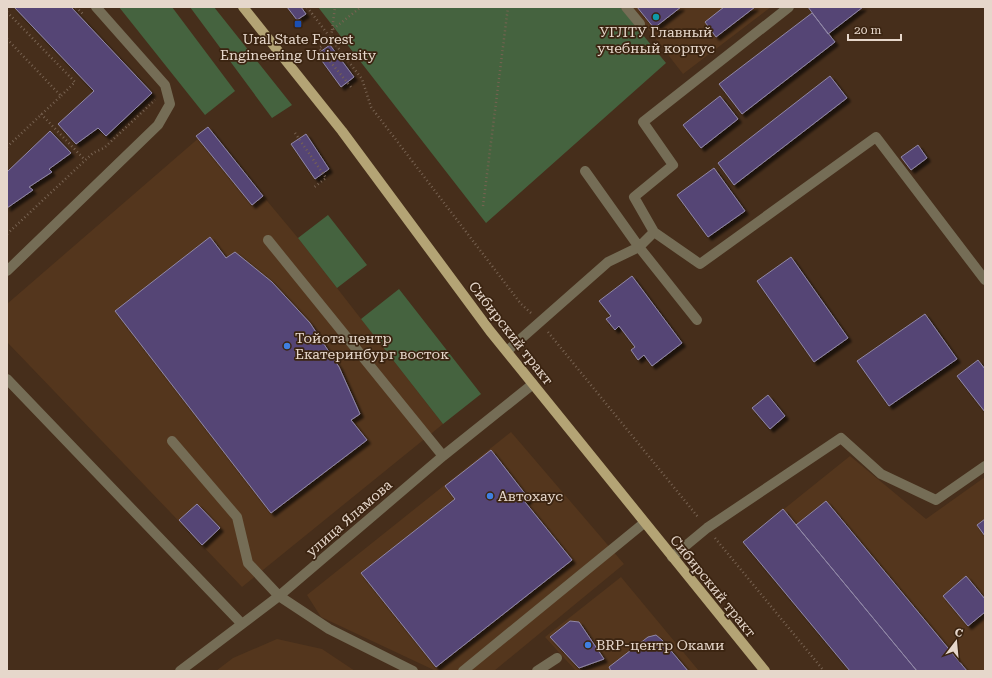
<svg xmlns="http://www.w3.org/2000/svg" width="992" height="678" viewBox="0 0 992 678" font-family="'Roboto Serif',serif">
	<defs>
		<filter id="shadow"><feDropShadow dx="3.5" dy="3.5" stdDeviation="1" flood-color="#0009"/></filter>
	</defs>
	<rect width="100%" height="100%" fill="#462e1b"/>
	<path fill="#54361d" d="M631,7H771L683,74Z
		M208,130L298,238L443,424L242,587L7,342V304Z
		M511,432L624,564L494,671H436L321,617L307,595Z
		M850,456L926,519L985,477V671H850L743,542Z
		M621,577L699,671H576L545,637Z
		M277,639L322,649L355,671H216L233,658Z"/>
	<path fill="#45633f" d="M119,7H172L235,91L205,115Z
		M190,7H214L292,105L272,118Z
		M318,7H620L666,63L486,223Z
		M328,215L367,265L337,288L298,238Z
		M399,289L481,394L443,424L361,319Z"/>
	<path fill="#544574" stroke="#9188a7" filter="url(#shadow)" d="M14,7H71L152,93L106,136L98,128L76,144L58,124L94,91Z
		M287,7H301L306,14L297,20Z
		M637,7H681L654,28Z
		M724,7H755L716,37L705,22Z
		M808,7H863L828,34Z
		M812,13L835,42L742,114L719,84Z
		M330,45L354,77L341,87L317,54Z
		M830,76L847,98L734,185L718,163Z
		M720,96L738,119L701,148L683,125Z
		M208,127L263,196L252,205L196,136Z
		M50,131L71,153L49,169L52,172L29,187L33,190L7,208V172Z
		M306,134L329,169L315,179L291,144Z
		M918,145L927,158L911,170L901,157Z
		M714,168L745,211L708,237L677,195Z
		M210,237L226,258L235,252L272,282L310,323L339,367L360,414L351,420L367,440L271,513L115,311Z
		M791,257L848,338L814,362L757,281Z
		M632,276L682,343L652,366L644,355L638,360L631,350L635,347L619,326L615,330L606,319L611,316L599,301Z
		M925,314L957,359L889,406L857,361Z
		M978,360L985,369V412L957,376Z
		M768,395L785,416L770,429L752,408Z
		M491,450L529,499L525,502L572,560L436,667L361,573L455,499L445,486Z
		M826,501L967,671H917L796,525Z
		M197,504L220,528L202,545L179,520Z
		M783,509L796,525L917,671H850L743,542Z
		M985,519V536L977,525Z
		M966,576L985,599V612L968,626L943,596Z
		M570,621L579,622L604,659L579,668L550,637Z
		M656,635L662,640L688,671H611L609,667L648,637Z"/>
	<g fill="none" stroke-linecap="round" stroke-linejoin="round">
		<path stroke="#786352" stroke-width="2.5" stroke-dasharray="1 3" stroke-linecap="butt" d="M76,7L83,14
			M307,7L362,79L371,107L521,304L531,313
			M7,12L75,82L61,96
			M332,30L335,7
			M7,39L61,96L7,147
			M351,87L319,48L331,39L332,30L361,7
			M41,114L85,160
			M295,133L326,178L313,188
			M483,206L508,7
			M7,234L93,153L104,148L155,100
			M548,332L698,517
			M715,538L824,671"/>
		<path stroke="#756d56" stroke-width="10" d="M626,7L640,24
			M585,171L639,247L697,320
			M654,232L700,264L876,137L985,280
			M268,240L443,456
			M7,271L158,125L170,104L165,85L96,7
			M507,351L608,262L639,247L654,232L634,197L673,165L643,122L789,7
			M7,379L242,624
			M172,441L237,517L248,563L279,596L329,629L413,671
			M672,557L707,528L841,438L881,474L936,500L985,466
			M180,671L279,596L443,456L533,384
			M463,671L644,523
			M537,671L557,658"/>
		<path stroke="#b4a475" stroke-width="10" d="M243,7L342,131L490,331L765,671"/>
	</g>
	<circle fill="#0f9aa8" stroke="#3b2411" stroke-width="1.5" cx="656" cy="17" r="4"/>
	<rect fill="#1a4fb4" stroke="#3b2411" stroke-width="1.5" x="294" y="20" width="8" height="8" rx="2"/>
	<g fill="#3f7fe0" stroke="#3b2411" stroke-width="1.5">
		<circle cx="287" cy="346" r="4"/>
		<circle cx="490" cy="496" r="4"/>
		<circle cx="588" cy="645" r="4"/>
	</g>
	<g text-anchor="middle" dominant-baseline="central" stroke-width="3.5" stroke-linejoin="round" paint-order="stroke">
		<g font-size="14" fill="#e6d7cb" stroke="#3b2411" text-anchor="start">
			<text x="656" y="32" text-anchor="middle">УГЛТУ Главный<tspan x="656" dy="16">учебный корпус</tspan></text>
			<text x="298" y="39" text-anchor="middle">Ural State Forest<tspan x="298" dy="16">Engineering University</tspan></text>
			<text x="295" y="338">Тойота центр<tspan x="295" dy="16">Екатеринбург восток</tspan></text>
			<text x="498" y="496">Автохаус</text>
			<text x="596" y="645">BRP-центр Оками</text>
		</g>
		<g font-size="14" fill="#e6d7cb" stroke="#3b2411">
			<text transform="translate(511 333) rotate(52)">Сибирский тракт</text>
			<text transform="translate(349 518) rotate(-41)">улица Яламова</text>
			<text transform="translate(713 586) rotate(51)">Сибирский тракт</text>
		</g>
	</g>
	<rect width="992" height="678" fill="none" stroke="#e6d7cb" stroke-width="16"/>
	<g transform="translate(956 642) rotate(16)" stroke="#3b2411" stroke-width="3" paint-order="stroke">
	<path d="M0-3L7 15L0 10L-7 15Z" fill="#e6d7cb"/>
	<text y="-6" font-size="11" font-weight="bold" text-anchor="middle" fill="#e6d7cb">С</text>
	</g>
	<path d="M848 34v6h53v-6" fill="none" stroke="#e6d7cb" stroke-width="2"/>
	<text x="854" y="34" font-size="12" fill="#e6d7cb" stroke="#3b2411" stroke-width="3" paint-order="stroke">20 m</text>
</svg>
